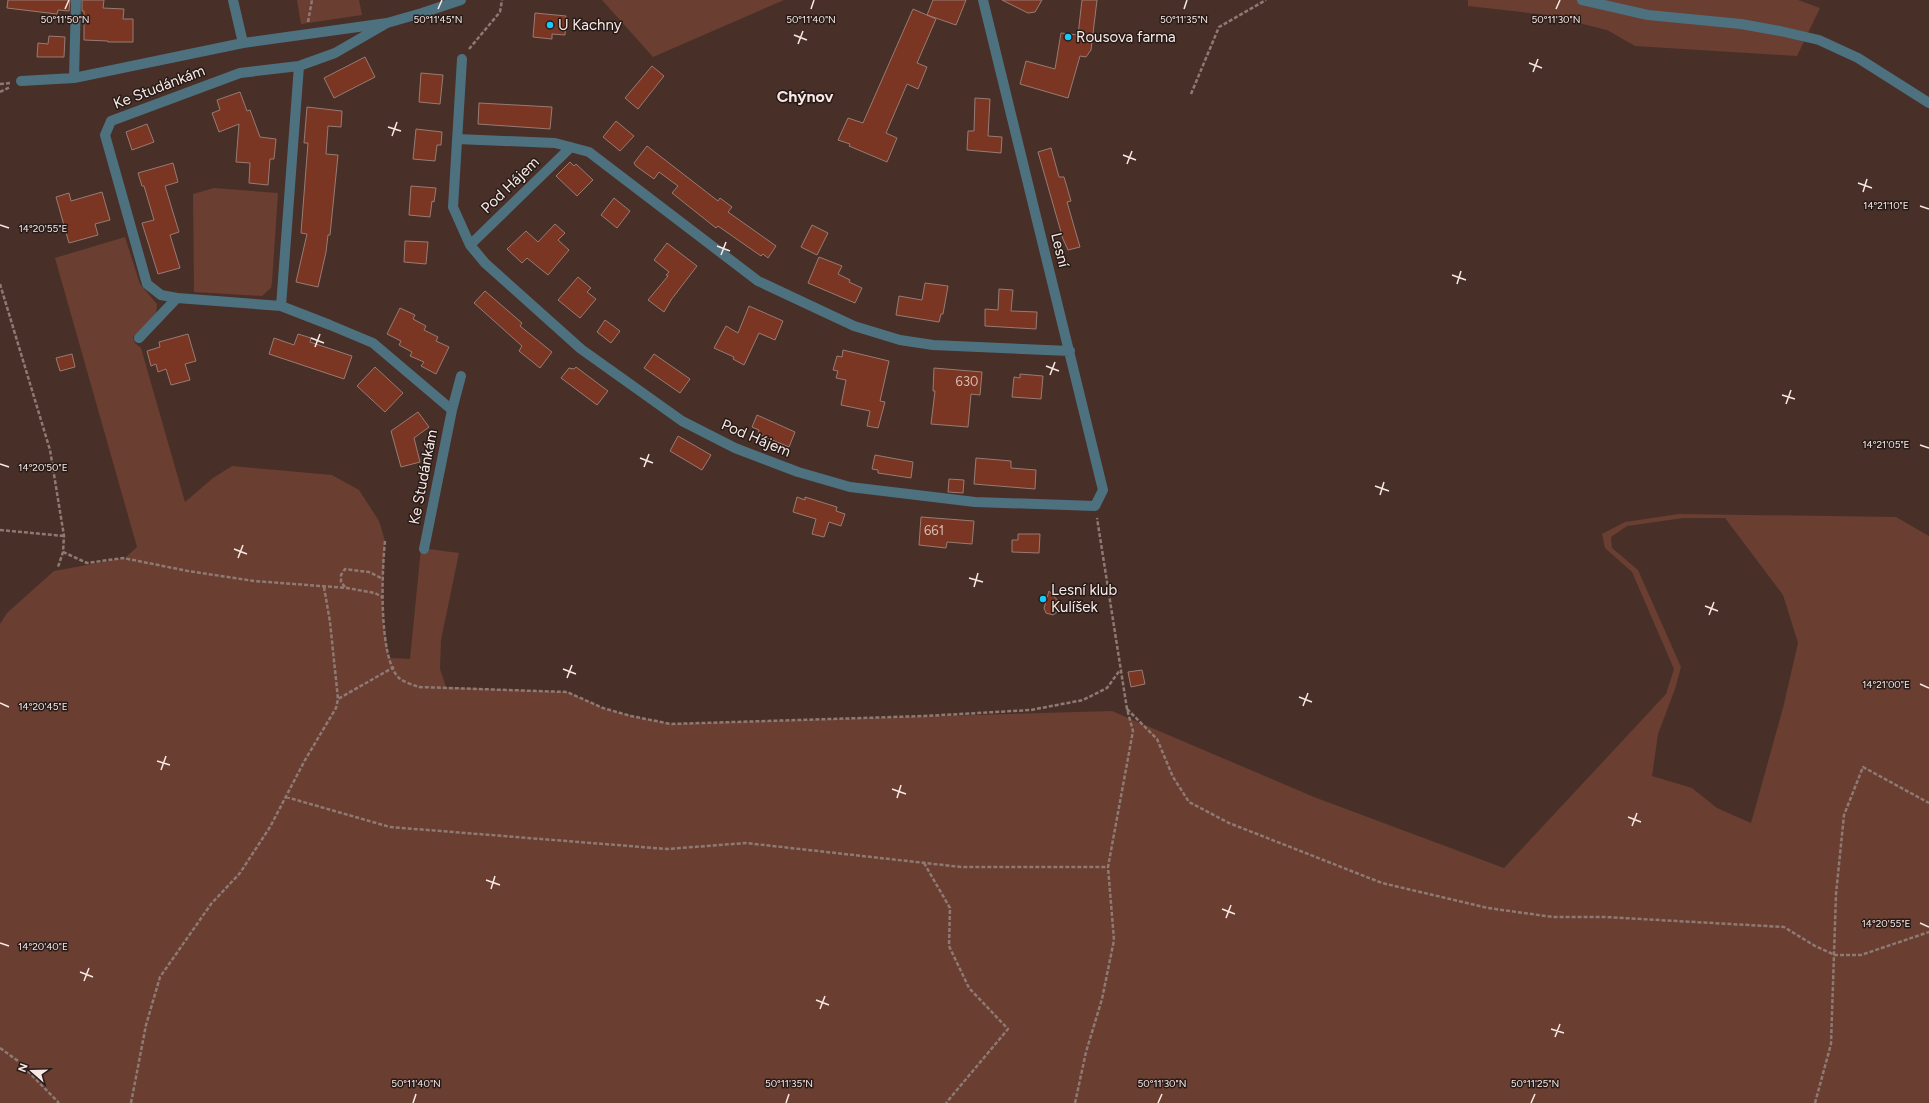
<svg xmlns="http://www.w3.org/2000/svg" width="1929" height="1103" viewBox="0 0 1929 1103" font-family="Figtree,sans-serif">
	<rect width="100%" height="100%" fill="#483029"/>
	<path fill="#6a3e31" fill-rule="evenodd" d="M297,0H359L362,15L301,24Z
		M602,0H784L653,57Z
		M1468,0H1798L1820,8L1797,56L1635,46L1607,30L1547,15L1468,6Z
		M214,188L278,193L272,282L271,288L262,296L194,292L193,194Z
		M125,237L140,284L157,304L156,314L133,337L135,343L141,348L185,502L213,478L232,466L332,475L359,490L379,521L385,541L382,597L383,621L389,658L410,659L421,548L459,553L441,640L440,669L446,687L567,692L603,708L631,716L671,724L1112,711L1314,797L1504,868L1666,694L1674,669L1632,572L1605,548L1602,534L1625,522L1679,514L1896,517L1929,536V1103H0V624L7,613L54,571L125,558L137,547L55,258ZM1683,518H1725L1783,595L1798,643L1783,708L1751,823L1717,808L1692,788L1652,776L1658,734L1675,689L1681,667L1638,570L1612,548L1611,537L1627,526Z"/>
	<path fill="#7a3622" stroke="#977b73" d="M8,0H70L69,11L58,10L57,14L7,8Z
		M82,0H104L103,8L124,9L123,19H133V42H108V41L84,40V11H82Z
		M933,0H966L956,25L927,15Z
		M1002,0H1042L1035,12L1028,13Z
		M1082,0H1097L1091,50L1086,57L1080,56L1068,98L1020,84L1026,61L1055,69L1061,33L1078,35Z
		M913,9L936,19L917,63L927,67L918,89L907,84L886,133L897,138L887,162L849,146L850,144L838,140L848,118L863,123Z
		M535,13L566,16L565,35L552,34V39L533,37Z
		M49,36L65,37L64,57H37L38,43L48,44Z
		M365,57L375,77L334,98L324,78Z
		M652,66L664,76L638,109L625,98Z
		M421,73L443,75L440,104L419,102Z
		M240,92L247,111L250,110L260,137L276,139L274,159H270L268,185L249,183L250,163L236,162L239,124L219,132L212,113L220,110L217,100Z
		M975,98L990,99L988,136L1002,137L1001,153L967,150L968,131H974Z
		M479,103L552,107L550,129L478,124Z
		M307,107L342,111L341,127L328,126L326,154L338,155L330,235H328L326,252L318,287L296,282L307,234L301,233L308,143H304Z
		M616,121L634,136L620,151L603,137Z
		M147,124L154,142L132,150L126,132Z
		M416,129L442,132L441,145H437L435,161L413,159Z
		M647,146L718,201L720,198L732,207L728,212L776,246L768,258L763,254L761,256L718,226L716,228L672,193L678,186L659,172L654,179L636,166L634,163Z
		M1051,148L1059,177H1064L1071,201L1067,202L1080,247L1068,250L1063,239L1038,152Z
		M570,162L574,166L576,164L593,180L577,196L556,176Z
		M173,163L178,182L165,186L179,232L170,235L180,268L158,274L142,223L154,220L144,186H142L138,173Z
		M411,186L436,188L434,202L432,201L430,217L409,215Z
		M102,192L110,220L95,224L98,235L69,243L56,197L69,193L71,201Z
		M614,198L630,211L617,228L601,215Z
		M555,224L565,233L558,240L569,250L548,275L527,258L522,263L507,249L526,231L538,242Z
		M812,225L828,233L817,255L801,247Z
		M405,241L428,242L426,264L404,262Z
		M667,243L697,266L671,300L664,312L648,300L668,276L666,275L669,272L654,260Z
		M819,257L842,266L838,274L850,280L849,282L862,288L855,303L808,283Z
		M578,277L591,288L587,292L596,299L580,318L558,300Z
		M925,283L948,286L943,314H941L939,322L896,315L899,296L922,300Z
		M999,289L1013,290L1011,311L1037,312L1036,329L985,326V309L998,310Z
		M485,291L522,323L520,326L552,352L540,368L519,351L522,346L474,303Z
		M749,306L783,321L775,340L759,333L744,365L733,359L734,357L714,348L726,326L738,333Z
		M400,308L415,315L413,319L426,326L424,330L438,337L436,341L449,347L436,374L421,366L424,362L410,356L412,352L399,345L401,341L387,334Z
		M605,320L620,331L611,343L597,332Z
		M188,334L196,361L185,364L190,380L171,385L166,369L158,372L156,364L151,366L147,351L160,347L159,342Z
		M298,334L311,338L310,342L352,356L344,379L269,354L274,338L294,345Z
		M843,350L889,361L880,401L885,402L878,428L867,426L870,411L841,405L846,380L836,378L838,371L833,370L837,356L842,357Z
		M72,354L75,367L60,371L56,358Z
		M654,354L690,379L680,393L644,368Z
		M375,367L403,393L385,412L357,386Z
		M576,367L608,391L597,405L561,378L569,368L574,369Z
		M934,368L982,372L980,395L971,394L968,427L931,424L935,391H933Z
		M1020,374L1043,376L1041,399L1012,397L1014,377L1020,378Z
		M418,412L429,427L414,438L420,462L401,467L391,431Z
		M757,415L795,432L789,447L758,434L759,430L752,427Z
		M678,436L711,455L702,470L670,451Z
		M875,455L913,462L911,478L878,473V470L872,469Z
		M976,458L1011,461V468L1036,470L1035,489L974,484Z
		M949,479L964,480L963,493L948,492Z
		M797,497L805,500V497L837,507L836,511L845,514L841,526L829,522L824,537L812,534L816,519L793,512Z
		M921,517L974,521L972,544L947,542L946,548L919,545Z
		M1018,534H1040L1039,553L1012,552V540H1018Z
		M1049,591L1061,604L1060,610L1053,615L1046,613L1044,608Z
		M1142,670L1145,684L1131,687L1128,672Z"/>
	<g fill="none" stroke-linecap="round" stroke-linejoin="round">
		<path stroke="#8e7973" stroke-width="2.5" stroke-dasharray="4 2" stroke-linecap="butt" d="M308,22L312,0
			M469,49L500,12L502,0
			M0,84L11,83
			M0,92L10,87
			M1191,94L1219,27L1266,0
			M0,284L50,450L64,536L63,552L58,567
			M0,530L64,536
			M385,541C382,569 378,658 399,678C404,682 413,685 419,687L567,692L603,708L631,716L671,724L925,716L1031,710L1083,700L1107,688L1120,670
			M63,552L87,563L123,558L188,571L254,581L347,588L375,593L382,597
			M324,587L330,622L338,699
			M345,587L341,582V575L345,569L369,572L383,579
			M1127,709L1157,739L1173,777L1189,802L1229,823L1382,883L1488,908L1553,917H1605L1784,927L1815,946L1835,955H1861L1929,932
			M286,797L390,827L667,849L746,843L961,867H1108
			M924,863L950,908L949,946L969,988L1008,1029L946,1103
			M0,1048L18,1061L59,1103
			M131,1103L146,1025L160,977L211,904L240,873L270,827L305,760L336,708L338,699L394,667
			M1075,1103L1086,1052L1102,999L1114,940L1108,867L1133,731L1127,709L1097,518
			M1815,1103L1831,1044L1836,894L1844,815L1863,767L1929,803"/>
		<path stroke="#4e717f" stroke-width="10" d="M233,0L243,43
			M387,23L335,53L299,66L240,73L111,121L105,135L147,284L161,295L177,298L281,306L330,325L373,343L452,410
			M462,59L453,207L470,245L485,263L581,349L682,421L735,448L798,472L850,487L975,502L1095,506L1103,490L983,0
			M74,78L76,0
			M21,81L74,78L243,43L387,23L422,13L461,0
			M457,139L555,143L589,152L758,281L854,326L900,340L933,345L1070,351
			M470,245L571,147
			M281,306L299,66
			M139,338L177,298
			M424,549L452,410L461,376"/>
		<path stroke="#4e717f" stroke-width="10" d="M1582,0L1648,15L1741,24L1780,31L1819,40L1858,58L1929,103"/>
	</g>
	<path fill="none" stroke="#f9e9e4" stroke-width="1.5" d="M65,9L69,0M438,9L442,0M811,9L814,0M1184,9L1187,0M1556,9L1560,0M794,35L807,40M798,44L803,31M1529,63L1542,68M1533,72L1538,59M388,127L401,131M392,136L397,122M1123,155L1136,160M1127,164L1132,151M1858,183L1872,188M1863,192L1867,179M1920,206L1929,209M0,225L9,228M717,246L730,251M721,255L726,242M1452,275L1466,280M1457,284L1461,271M311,338L324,343M315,347L320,334M1046,366L1059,371M1050,375L1055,362M1782,395L1795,399M1786,404L1791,390M1920,445L1929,448M640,458L653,463M0,464L9,467M644,467L649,454M1375,486L1389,491M1380,495L1384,482M234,549L247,554M238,558L243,545M969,578L983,582M974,587L978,573M1705,606L1718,611M1709,615L1714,602M563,669L576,674M567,678L572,665M1920,684L1929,688M1299,697L1312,702M0,703L9,707M1303,706L1308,693M157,761L170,765M161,770L166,756M892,789L906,794M897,798L901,785M1628,817L1641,822M1632,826L1637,813M486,880L500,885M491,889L495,876M1222,909L1235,914M1226,918L1231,905M1920,923L1929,927M0,943L9,946M80,972L93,977M84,981L89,968M816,1000L829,1005M820,1009L825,996M1551,1029L1564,1033M1555,1037L1560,1024M413,1103L416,1094M786,1103L789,1094M1158,1103L1162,1094M1531,1103L1535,1094"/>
	<g fill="#17cafb" stroke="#261b18" stroke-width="1.5">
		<circle cx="550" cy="25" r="4"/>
		<circle cx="1068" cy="37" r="4"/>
		<circle cx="1043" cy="599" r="4"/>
	</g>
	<g text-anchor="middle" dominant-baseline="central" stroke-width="3" stroke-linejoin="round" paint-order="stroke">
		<g font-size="13" fill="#d9bcb4">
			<text x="967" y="381">630</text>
			<text x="934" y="530">661</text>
		</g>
		<g font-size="15" fill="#f9e9e4" stroke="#261b18" text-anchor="start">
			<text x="558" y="25">U Kachny</text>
			<text x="1076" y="37">Rousova farma</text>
			<text x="1051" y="590">Lesní klub<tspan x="1051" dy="17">Kulíšek</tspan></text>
		</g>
		<g font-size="15" fill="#f9e9e4" stroke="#261b18">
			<text transform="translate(159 87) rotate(-21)">Ke Studánkám</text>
			<text transform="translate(510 185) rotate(-44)">Pod Hájem</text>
			<text transform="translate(1060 250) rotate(76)">Lesní</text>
			<text transform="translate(756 438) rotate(23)">Pod Hájem</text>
			<text transform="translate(423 477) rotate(-79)">Ke Studánkám</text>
		</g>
		<g font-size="16" font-weight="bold" fill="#f9e9e4" stroke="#261b18">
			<text x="805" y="96">Chýnov</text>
		</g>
	</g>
	<g font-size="10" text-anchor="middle" fill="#f9e9e4" stroke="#261b18" stroke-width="3" stroke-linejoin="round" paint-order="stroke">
		<text x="65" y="23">50°11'50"N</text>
		<text x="438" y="23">50°11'45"N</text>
		<text x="811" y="23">50°11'40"N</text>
		<text x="1184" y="23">50°11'35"N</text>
		<text x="1556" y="23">50°11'30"N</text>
		<text x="1886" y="209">14°21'10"E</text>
		<text x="43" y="232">14°20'55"E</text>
		<text x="1886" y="448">14°21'05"E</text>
		<text x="43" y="471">14°20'50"E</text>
		<text x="1886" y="688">14°21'00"E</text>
		<text x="43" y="710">14°20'45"E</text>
		<text x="1886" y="927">14°20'55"E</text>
		<text x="43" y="950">14°20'40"E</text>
		<text x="416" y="1087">50°11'40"N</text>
		<text x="789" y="1087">50°11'35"N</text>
		<text x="1162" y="1087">50°11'30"N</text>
		<text x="1535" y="1087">50°11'25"N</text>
	</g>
	<g transform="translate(32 1071) rotate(290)" stroke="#261b18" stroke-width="3" paint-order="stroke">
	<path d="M0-3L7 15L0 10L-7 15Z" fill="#f9e9e4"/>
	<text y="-6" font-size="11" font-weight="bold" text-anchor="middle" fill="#f9e9e4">N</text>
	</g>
</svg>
